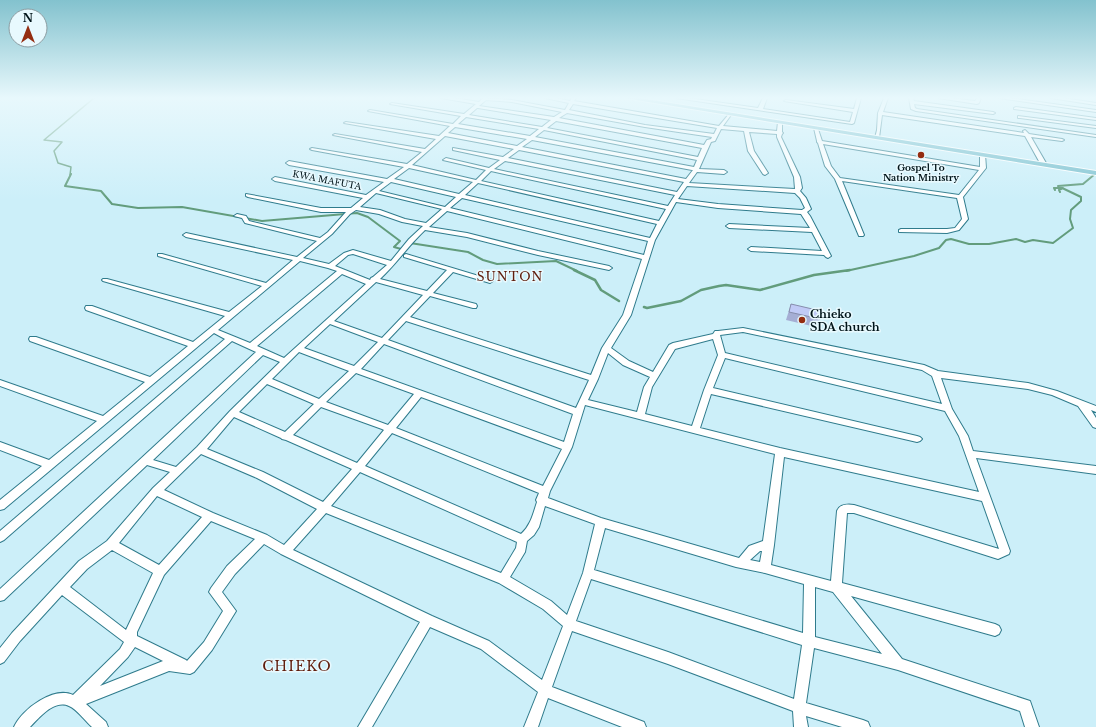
<svg xmlns="http://www.w3.org/2000/svg" width="1096" height="727" viewBox="0 0 1096 727" font-family="'Libre Baskerville',serif">
	<rect width="100%" height="100%" fill="#cceff9"/>
	<g fill="none" stroke-linecap="round" stroke-linejoin="round">
		<path stroke="#629c7c" stroke-width="1.5" d="M70,175L71,167L58,163L54,151L62,142L44,140L94,98
			M1093,175L1096,173"/>
		<path stroke="#629c7c" stroke-width="2" d="M71,174L65,186L101,191L112,204L138,208L182,207L262,221L357,213L368,217L400,241L394,247L401,249L403,247
			M1055,190L1054,188H1059
			M1060,192L1059,190L1063,188
			M410,243L468,252L483,260L497,264L556,261L577,271
			M846,271L914,256L939,248L946,240L951,239L969,244H989L1016,239L1025,242L1033,240L1053,243L1073,228L1070,219L1071,210L1081,201V197L1058,186L1083,184L1095,174"/>
		<path stroke="#629c7c" stroke-width="2.5" d="M574,270L595,280L601,290L619,301
			M644,307L647,308L681,301L701,290L719,286L726,285L760,290L814,275L850,270"/>
		<defs>
			<path id="minor" d="M441,98H454L479,102L483,98L512,100L565,110L569,103L545,98H556L570,101L572,98H576L574,101L719,126L729,114L731,115L723,126L777,131L778,122L782,121V132L783,133L782,134L781,137L800,177L802,188L800,191L806,198L811,209L807,212L810,216L831,256L828,258L826,257L824,255L751,251L748,249L751,247L822,251L812,232L729,228L726,226L729,224L810,228L801,214L718,208L676,202L655,240L631,315L611,348L629,361L653,372L669,345L673,343L713,334L715,331H718L743,328L924,365L938,371L1028,383L1057,391L1096,406V412L1091,410L1096,418V428L1093,427L1078,406L1052,395L1028,389L941,378L952,409L968,436L973,451L1096,466V474L976,458L1010,551L1009,554L998,559L854,513H847L842,583L995,624L999,626L1001,630L999,634L995,636L851,596L902,659L1030,701L1039,727H1025L1020,711L898,670L814,648L806,703L863,720L868,722L870,727H842L806,716L808,727H794L793,711L668,664L572,631L552,687L644,722L646,727H622L548,698L538,727H524L538,692L481,649L430,627L372,727H358L420,622L281,554L264,544L235,574L222,592L236,611L212,650L194,672L190,674L169,671L86,704L106,722L108,727H92C85,721 77,709 69,706C54,699 39,718 30,727H14C22,709 54,686 73,695L120,649L124,642L62,595L20,641L4,662L0,664V648L12,633L79,561L107,541L153,488L170,472L147,465L4,600L0,601V589L256,352L232,341L4,540L0,542V531L225,339L214,333L4,509L0,510V500L42,466L0,450V442L49,460L97,421L0,386V380L103,416L145,382L30,341L29,339L30,337H36L150,377L188,346L86,310L85,308L86,306H92L193,342L225,316L103,281L102,280L103,279H107L229,312L262,286L158,256V254H162L266,283L293,260L186,237L183,235L186,233L297,257L317,241L245,223L242,218L234,216L237,214L246,216L249,221L320,238L328,232L346,212H321L248,197L246,196V194L321,208H351L363,198L275,181L272,179L275,177L366,195L384,182L289,165L286,163L289,161L387,179L404,167L312,150L310,149L312,148L407,164L422,152L333,135L335,134L425,149L436,139L344,123L346,122L439,136L450,126L368,111L370,110L453,124L461,116L390,104L392,103L464,114L476,104ZM486,100L512,102L562,112L554,117L479,106ZM573,104L717,128L714,134L645,125L569,110ZM477,108H478L551,120L542,127L469,115ZM567,113L645,127L712,137L711,139L707,140L704,145L559,118ZM466,117L539,129L530,136L458,124ZM556,121L702,148L698,157L547,128ZM455,127L527,139L517,146L448,133ZM721,129L744,131L748,151L763,174L765,175L768,173L754,151L749,132L777,134V137L794,177L795,189L689,183L697,172L724,174L727,172L724,170L699,169L711,142L715,141ZM544,130L697,160L694,167L535,137ZM445,136L514,149L503,157L453,148V150L500,160L489,168L446,158L443,160L486,170L476,180L412,165ZM532,140L692,170H693L686,179L522,147ZM519,150L684,182L677,192L508,158ZM505,161L675,195L668,206L494,169ZM409,168L473,182L459,194L394,179ZM491,171L666,209L659,221L481,181ZM391,182L456,197L445,207L379,191ZM478,183L657,224L650,238L465,195ZM687,186L795,193L800,198L805,208L802,210L718,204L678,199ZM376,193L442,209L426,223L405,219L380,210L360,207ZM462,198L648,241L644,255L450,208ZM356,210L379,214L402,222L423,226L409,239L391,261L353,250L344,253L329,264L303,258L332,234L350,214ZM447,211L642,259L623,315L602,348L591,375L410,317L430,296L473,308H476L477,306L476,304L433,293L453,272L490,283L493,281L492,280L406,254L404,255V257L447,270L427,291L380,279C396,264 409,245 425,230L467,237L538,255L609,270L612,268L609,266L538,251L467,233L429,227ZM353,254L387,265L373,277L371,278L370,280L335,266L348,255ZM300,261L328,268L337,271L250,343L218,330ZM342,274L366,284L284,358L257,346ZM376,282L423,295L382,338L334,321ZM406,321L589,380L576,408L388,340ZM330,324L378,342L354,366L304,348ZM743,332L922,370L932,376L942,404L725,353L720,335ZM713,339L718,355L704,390L692,426L645,414L652,387L675,349ZM384,344L573,414L564,442L361,369ZM299,352L349,371L319,399L272,379ZM608,353L623,365L650,377L644,387L637,412L588,400L598,379ZM263,355L280,362L230,411L197,447L176,467L153,460ZM725,358L945,411L959,436L979,492L780,448L700,428L711,394L917,442L920,441L922,439L920,437L917,436L713,388ZM356,373L414,394L388,425L326,402ZM267,384L314,404L285,432L239,412ZM421,397L562,449L543,486L396,428ZM585,405L775,454L763,541L749,546L739,558L601,518L548,498L550,491L572,447ZM321,407L382,429L384,430L357,463L293,435ZM234,417L281,438L282,439L286,440L352,469L323,502L263,472L207,449ZM392,433L539,493L536,500L537,502C533,514 531,525 521,534L365,466ZM201,454L257,478L317,509L284,545L267,535L213,513L164,490ZM784,457L982,501L999,549L854,505C847,504 840,504 837,511L831,581L771,565L774,545ZM360,472L517,542L516,548L501,573L331,506ZM157,496L202,517L159,565L119,543ZM545,506L595,524L583,573L567,615L551,601L510,577L525,552L527,541L534,535L539,527ZM326,513L499,583L543,609L563,626L542,680L489,641L432,616L293,550ZM211,521L255,539L227,566L211,588L209,592L223,611L204,642L187,661L186,660L137,636V632L164,575ZM605,528L736,567L765,573L804,584L803,633L594,570ZM112,550L153,573L126,630L70,587L87,569ZM760,551H762L760,562L750,560ZM591,579L802,645L794,699L668,652L576,621ZM815,587L833,592L882,654L815,637ZM135,647L163,661L100,686L128,657Z
				M676,98H688L758,108L763,98H767L763,109L850,122L853,112L784,101L786,100L854,109L857,98H861L854,123L852,124Z
				M884,98H888L883,112L1024,133L1023,131L1025,130L1029,134L1062,139L1064,140L1062,141L1031,137L1046,163L1043,165L1040,163L1025,136L882,115L879,138L877,139L875,138L877,130L878,113Z
				M909,98H913L914,101L993,112L995,113L993,114L914,104L915,108L917,109L1096,135V137L916,111L911,109Z
				M938,98H951L975,101L977,98H981L979,103L977,104Z
				M999,98H1011L1096,110V112Z
				M1051,98H1063L1096,103V105Z
				M1016,107L1096,118V120L1014,109V108Z
				M1018,116L1096,126V128L1020,118H1018Z
				M814,128L818,129L822,141L980,167V155L985,154L986,168L963,197L968,219L959,230L947,233L899,232V230L901,229H947L955,228L962,219L957,198L842,181L864,235L863,236H859L835,179L825,166L818,143L817,142V141ZM823,144L979,170L959,195L840,178L831,166Z"/>
			<path id="major" d="M624,98H639L1096,171V175Z"/>
		</defs>
		<use href="#minor" stroke="#2f7b8c" stroke-width="2"/>
		<use href="#major" stroke="#fff" stroke-width="2"/>
		<use href="#minor" fill="#fff" fill-rule="evenodd"/>
		<use href="#major" fill="#7cc1cf" fill-rule="evenodd"/>
	</g>
	<path fill="#a5aed4" d="M791,304L820,319L816,327L786,320Z"/>
	<path fill="#c0caf6" stroke="#868dac" d="M791,304L821,311L820,319L789,312Z"/>
	<linearGradient id="sky" x2="0" y2="1"><stop stop-color="#83c2ce"/><stop offset="0.49" stop-color="#e8f8fc"/><stop offset="1" stop-color="#e8f8fc" stop-opacity="0"/></linearGradient>
	<rect width="1096" height="200" fill="url(#sky)"/>
	<g fill="#942d11" stroke="#e8f9fe" stroke-width="1.5">
		<circle cx="921" cy="155" r="4"/>
		<circle cx="802" cy="320" r="4"/>
	</g>
	<g text-anchor="middle" dominant-baseline="central" stroke-width="3" stroke-linejoin="round" paint-order="stroke">
		<g font-size="9" font-weight="bold" fill="#011419" stroke="#e8f9fe">
			<text x="921" y="167">Gospel To<tspan x="921" dy="10">Nation Ministry</tspan></text>
		</g>
		<g font-size="9" fill="#011419" stroke="#e8f9fe">
			<text transform="translate(327 180) rotate(11)">KWA MAFUTA</text>
		</g>
		<g font-size="11" font-weight="bold" fill="#011419" stroke="#e8f9fe" text-anchor="start">
			<text x="810" y="314">Chieko<tspan x="810" dy="13">SDA church</tspan></text>
		</g>
		<g font-size="12" letter-spacing="1" fill="#601e0d" stroke="#e8f9fe">
			<text x="510" y="276">SUNTON</text>
		</g>
		<g font-size="14" letter-spacing="1" fill="#601e0d" stroke="#e8f9fe">
			<text x="297" y="666">CHIEKO</text>
		</g>
	</g>
	<g transform="translate(28 28)"><circle r="19" fill="#e8f9fe" stroke="#8c9da2"/>
	<path d="M0-3L7 15L0 10L-7 15Z" fill="#942d11"/>
	<text y="-6" font-size="11" font-weight="bold" text-anchor="middle" fill="#011419">N</text>
	</g>
</svg>
